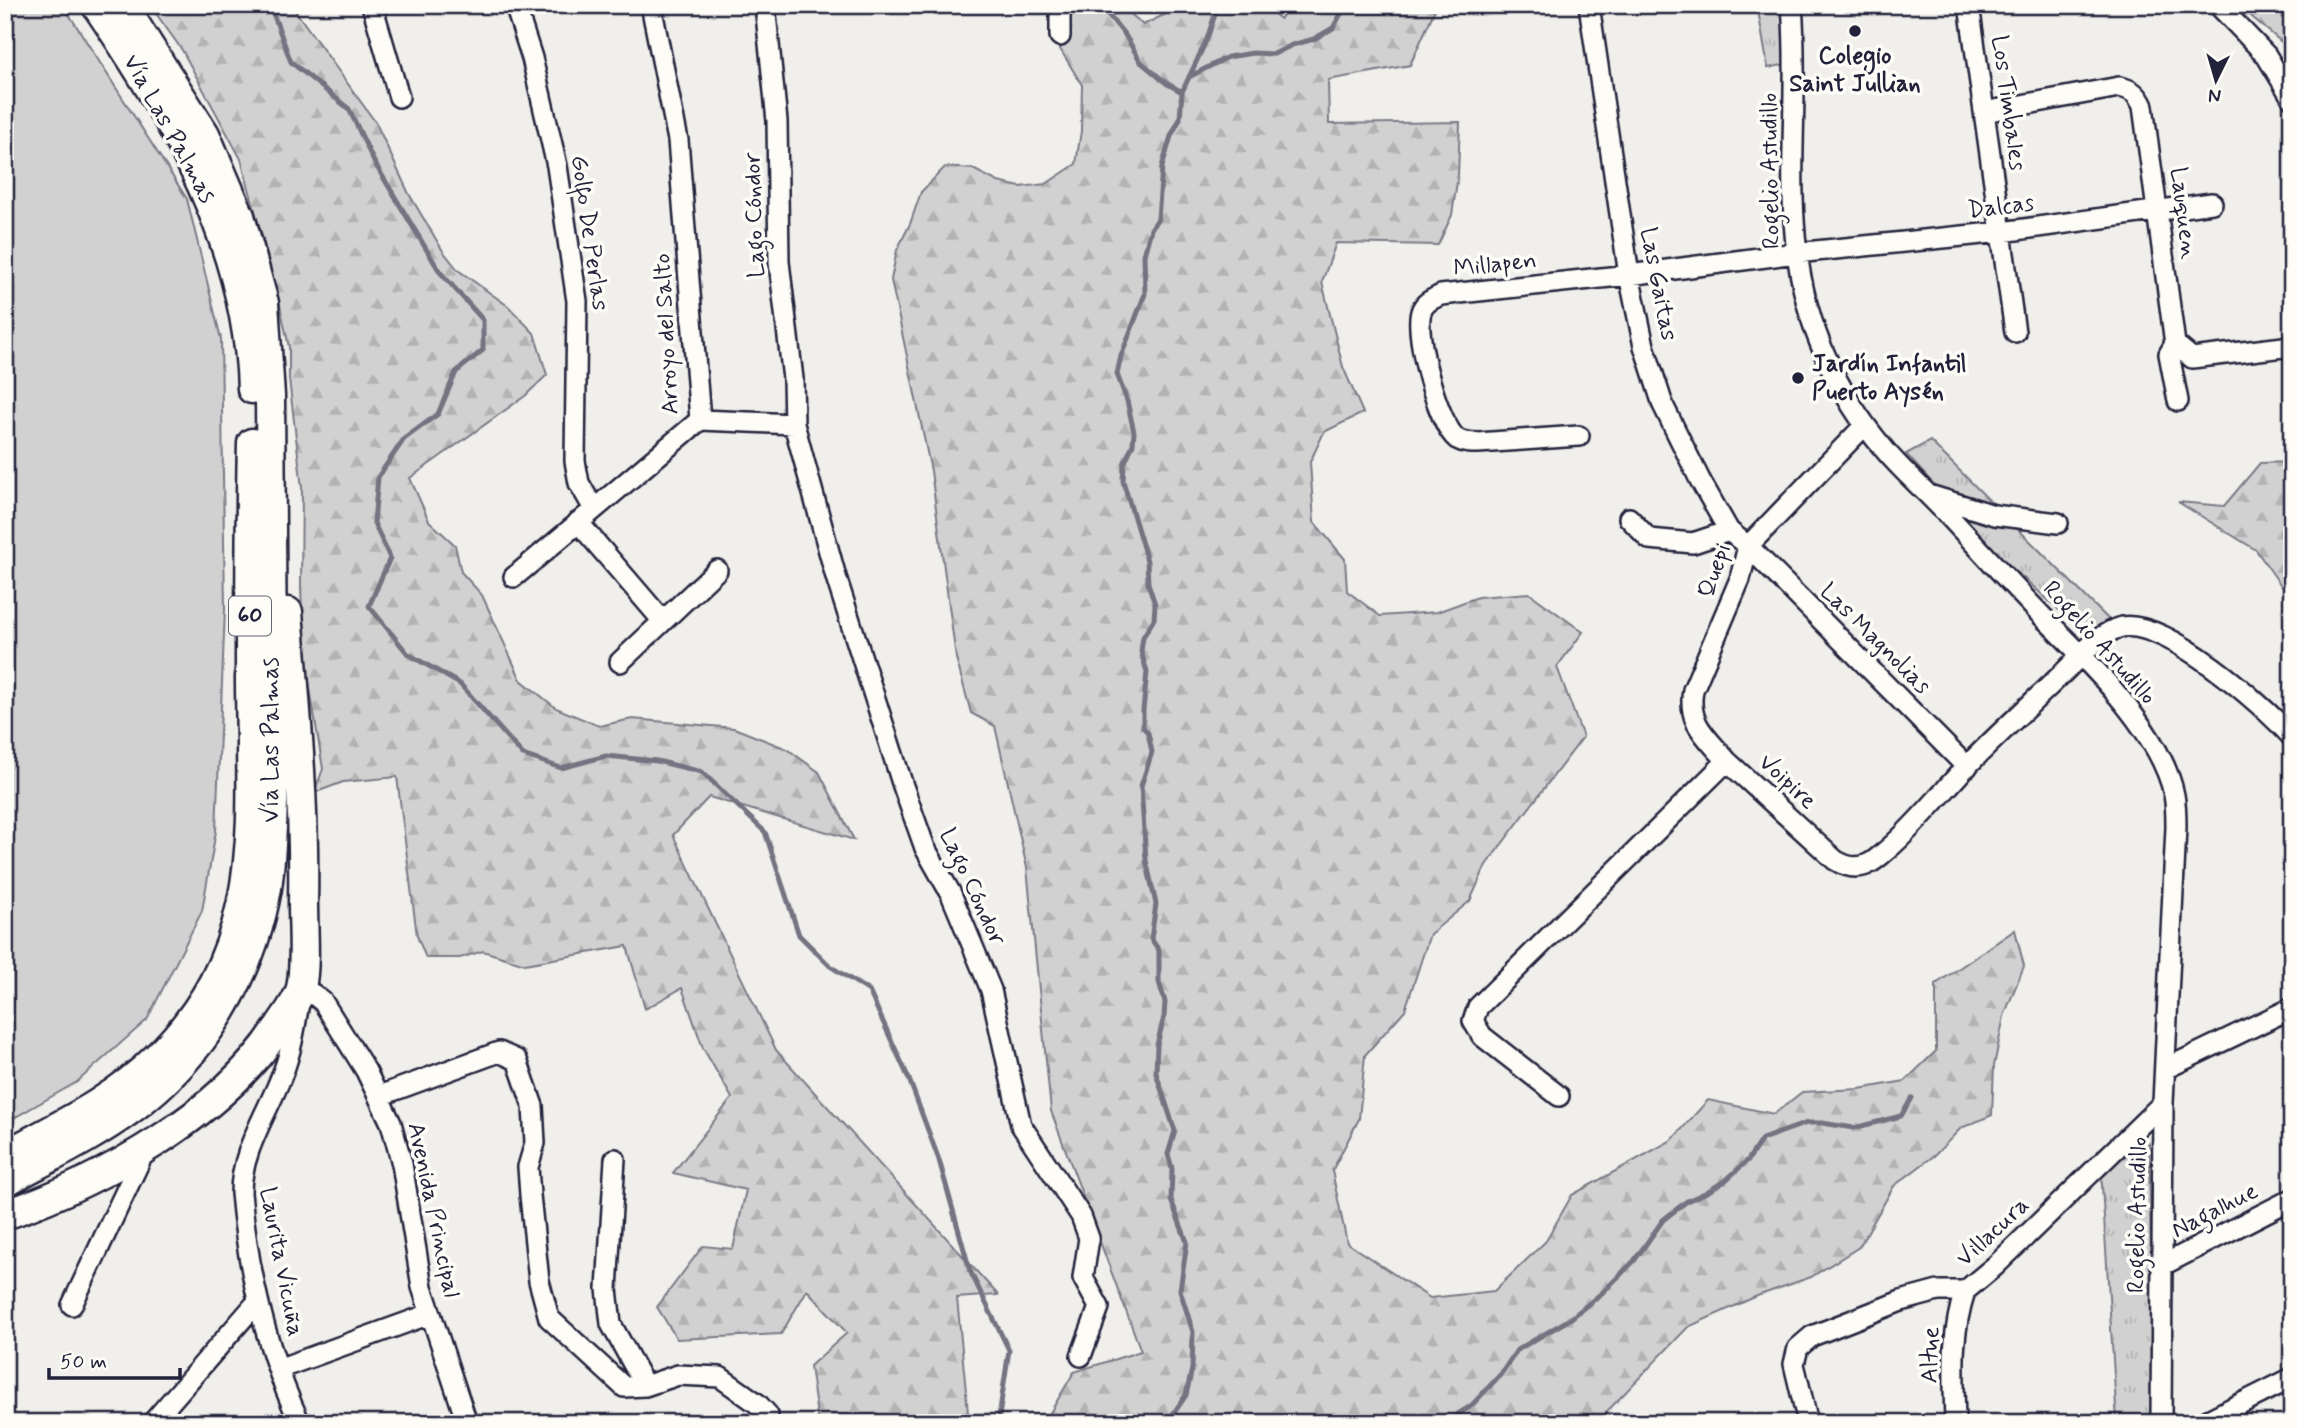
<svg xmlns="http://www.w3.org/2000/svg" width="2297" height="1428" viewBox="0 0 2297 1428" font-family="Mynerve,sans-serif">
	<defs>
		<pattern id="forest-firs" width="22" height="20" patternUnits="userSpaceOnUse" patternTransform="scale(1.75)"><rect width="22" height="20" fill="#d2d1d1"/><path d="M5 1l3.5 6h-7zM16 11l3.5 6h-7z" fill="#b4b3b4"/></pattern>
		<pattern id="park-tufts" width="24" height="20" patternUnits="userSpaceOnUse" patternTransform="scale(1.75)"><rect width="24" height="20" fill="#d2d1d1"/><path d="M3 7l-1-3M5 7V3M7 7l1-3M15 17l-1-3M17 17v-4M19 17l1-3" fill="none" stroke="#b4b3b4"/></pattern>
	</defs>
	<rect width="100%" height="100%" fill="#f0efec"/>
	<filter id="ink" filterUnits="userSpaceOnUse"><feTurbulence type="fractalNoise" baseFrequency=".0143" numOctaves="2"/><feDisplacementMap in="SourceGraphic" scale="14" xChannelSelector="R" yChannelSelector="G"/><feConvolveMatrix kernelMatrix="1 2 1 2 8 2 1 2 1" color-interpolation-filters="sRGB"/></filter>
	<g filter="url(#ink)">
		<path fill="#d2d1d1" stroke="#7a7a86" stroke-width="2" d="M5,5H63L187,199L221,339L225,609L216,831L202,911L147,1020L77,1082L5,1123Z"/>
		<path fill="url(#forest-firs)" stroke="#7a7a86" stroke-width="2" d="M150,5H291L376,123L409,194L443,251L458,270L508,306L534,333L547,375L525,396L410,478L429,521L455,545L461,572L482,595L521,680L556,708L599,726L632,719L734,728L787,749L819,772L854,840L709,797L673,835L776,1050L998,1295L957,1298L969,1423H818L810,1366L847,1333L807,1290L781,1334L677,1339L657,1307L703,1246L733,1249L746,1190L673,1173L732,1098L703,1048L682,988L645,1009L627,946L525,964L483,951L460,958H426L417,936L397,777L343,782L314,793L323,769L303,645L301,585L302,488L289,379V347L277,292L241,159L182,50Z
			M1054,5H1121L1143,25L1168,13L1171,5H1265L1280,19L1291,5H1437L1410,65L1328,80L1329,124L1460,122L1458,175L1452,215L1438,245L1336,243L1322,282L1343,367L1363,413L1324,432L1310,462L1314,522L1345,559L1347,591L1380,616L1437,612L1478,597L1529,593L1583,632L1557,667L1583,737L1486,865L1470,901L1430,934L1405,1010L1365,1055L1359,1119L1332,1171L1347,1243L1430,1298L1494,1291L1546,1241L1572,1195L1672,1140L1708,1100L1774,1114L1802,1092L1859,1089L1905,1081L1936,1051V984L2015,930L2024,966L2004,1016L1994,1066L1992,1115L1961,1128L1935,1155L1894,1186L1859,1247L1811,1277L1757,1296L1688,1327L1596,1423H1044L1074,1372L1141,1351L1051,1111L1027,868L995,726L971,713L956,658L931,471L891,280L897,250L910,224L921,192L945,167L973,169L998,182L1020,187L1046,184L1076,164L1081,131L1082,85L1054,39Z
			M2238,5H2292V51Z
			M2292,462V591L2282,587L2256,550L2178,502L2224,506L2260,463Z"/>
		<path fill="url(#park-tufts)" stroke="#7a7a86" stroke-width="2" d="M1757,5H1788L1792,63L1768,68Z
			M1930,441L2113,624L2092,640L1996,553L1906,454Z
			M2149,1143L2154,1423H2117L2101,1170Z"/>
		<g fill="none" stroke-linecap="round" stroke-linejoin="round">
			<path stroke="#737381" stroke-width="5" d="M270,5L291,62L349,109L374,162L440,272L483,320V350L456,372L438,414L404,439L378,477L374,523L390,558L369,606L408,654L460,684L523,755L561,768L606,756L657,761L702,772L765,832L799,935L830,966L869,991L909,1079L939,1160L970,1271L1009,1350L998,1423
				M1100,5L1125,35L1141,62L1166,83L1182,92
				M1189,77L1228,57L1253,53L1274,54L1292,45L1314,39L1333,28L1346,5
				M1167,1423L1186,1395L1192,1369L1193,1332L1180,1290L1187,1242L1171,1200L1172,1169L1168,1154L1175,1131L1156,1073L1157,1045L1164,1017L1165,1002L1159,982V950L1151,939L1156,904L1146,860L1141,786L1152,752L1148,733L1143,727V710L1147,672L1141,651L1143,637L1154,619L1155,604L1148,583L1147,561L1123,481L1124,464L1133,444L1134,432L1127,401L1117,374L1121,356L1145,294L1144,255L1151,229L1158,219L1162,167L1171,136L1180,119L1182,92L1207,39L1218,5
				M1434,1423L1453,1417L1471,1406L1501,1374L1517,1350L1570,1319L1603,1292L1634,1261L1663,1220L1687,1201L1707,1192L1725,1181L1748,1160L1762,1139L1807,1123H1822L1854,1128L1901,1116L1912,1098"/>
			<defs>
				<path id="minor" d="M372,5L399,97
					M515,5L532,58L557,166L577,301L575,461L579,483L594,509
					M651,5L678,140L700,420
					M765,5L777,121L779,262L793,379L794,424L836,577L903,786L925,848L951,894L991,990L1021,1125L1081,1216L1089,1238L1083,1278L1099,1307L1081,1356
					M1060,5V36
					M1589,5L1629,275L1644,346L1663,405L1700,480L1729,531L1748,546L1967,767
					M1792,5C1802,126 1773,239 1825,355C1840,389 1860,421 1884,449C1902,471 1924,489 1943,510C1977,546 2010,583 2044,618C2088,661 2162,733 2174,795C2176,805 2176,816 2176,827L2163,1103L2161,1423
					M1969,5L2015,332
					M2218,5L2266,55L2292,98
					M1984,112L2119,87C2132,89 2138,95 2143,106L2175,344
					M2175,344L2192,358L2292,346
					M2175,344L2169,354L2178,401
					M700,420L794,424
					M1579,436L1478,443C1471,443 1464,443 1457,439C1438,424 1414,335 1421,312C1424,302 1433,299 1441,295L1629,275L1796,253L2002,232L2212,203
					M1929,495L1994,515L2058,523
					M1629,518L1649,539L1693,543L1729,531
					M578,522L662,620
					M514,577L700,420
					M620,662L717,570
					M1727,761C1707,737 1687,724 1693,690L1740,579L1748,546L1865,425
					M2167,1068L2292,1008
					M379,1096L499,1052L517,1060L533,1106L535,1143L528,1167L530,1195L539,1281L549,1318L624,1387L645,1386L611,1324L607,1289L615,1159
					M1559,1096L1482,1036L1473,1021L1478,1007L1727,761L1835,860C1846,867 1858,870 1870,863C1876,860 1882,854 1887,850C1915,826 1939,796 1964,769C1996,736 2030,705 2063,673C2079,658 2099,632 2122,627C2167,619 2263,705 2292,737
					M2161,1266L2292,1199
					M72,1305L146,1148
					M278,1369L430,1314
					M645,1386L678,1375L720,1377L758,1404L768,1415
					M152,1423L258,1301
					M300,1423C267,1352 248,1272 241,1193C241,1151 267,1114 282,1075C293,1048 296,1019 301,990L313,994L323,1002L366,1071L391,1123L402,1164L422,1287L467,1423
					M1808,1423L1794,1364L1798,1348L1812,1336L1901,1301L1938,1291H1965L1995,1266L2163,1103
					M1955,1423C1954,1374 1950,1338 1965,1291
					M2202,1423L2292,1378"/>
				<path id="highway" d="M96,5C175,121 248,244 252,389
					M5,1155C58,1126 113,1101 156,1058C268,949 251,824 250,682C250,602 250,523 252,443
					M5,1182C47,1159 92,1138 130,1110C203,1057 252,976 267,888C271,860 272,831 273,802L270,396L264,303L240,216L205,134L123,5
					M5,1215C103,1180 223,1115 280,1025C287,1014 298,1001 301,988C306,964 303,929 303,903C305,806 296,709 288,612"/>
			</defs>
			<use href="#minor" stroke="#22223b" stroke-width="24"/>
			<use href="#highway" stroke="#22223b" stroke-width="33"/>
			<use href="#minor" stroke="#fdfcf7" stroke-width="19"/>
			<use href="#highway" stroke="#fdfcf7" stroke-width="28"/>
		</g>
	</g>
	<g fill="#22223b" stroke="#fdfcf7" stroke-width="2.5">
		<circle cx="1855" cy="31" r="7"/>
		<circle cx="1798" cy="378" r="7"/>
	</g>
	<g text-anchor="middle" dominant-baseline="central" stroke-width="7" stroke-linejoin="round" paint-order="stroke">
		<rect fill="#fdfcf7" stroke="#646373" stroke-width="2" x="229" y="596.5" width="42" height="39" rx="5"/>
		<g font-size="23" font-weight="bold" fill="#22223b">
			<text x="250" y="616">60</text>
		</g>
		<g font-size="24" font-weight="bold" fill="#22223b" stroke="#fdfcf7">
			<text x="1855" y="56">Colegio<tspan x="1855" dy="28">Saint Jullian</tspan></text>
			<text x="1812" y="364" text-anchor="start">Jardín Infantil<tspan x="1812" dy="28">Puerto Aysén</tspan></text>
		</g>
		<g font-size="24" fill="#22223b" stroke="#fdfcf7">
			<text transform="translate(2008 103) rotate(82)">Los Timbales</text>
			<text transform="translate(169 129) rotate(61)">Vía Las Palmas</text>
			<text transform="translate(1771 171) rotate(-91)">Rogelio Astudillo</text>
			<text transform="translate(2001 207) rotate(-7)">Dalcas</text>
			<text transform="translate(2183 213) rotate(83)">Lauquen</text>
			<text transform="translate(755 215) rotate(-92)">Lago Cóndor</text>
			<text transform="translate(589 233) rotate(82)">Golfo De Perlas</text>
			<text transform="translate(1495 265) rotate(-6)">Millapen</text>
			<text transform="translate(1658 284) rotate(79)">Las Gaitas</text>
			<text transform="translate(667 334) rotate(-93)">Arroyo del Salto</text>
			<text transform="translate(1715 571) rotate(-70)">Quepi</text>
			<text transform="translate(1875 639) rotate(45)">Las Magnolias</text>
			<text transform="translate(2099 643) rotate(48)">Rogelio Astudillo</text>
			<text transform="translate(271 740) rotate(-90)">Vía Las Palmas</text>
			<text transform="translate(1787 782) rotate(43)">Voipire</text>
			<text transform="translate(972 887) rotate(65)">Lago Cóndor</text>
			<text transform="translate(433 1210) rotate(78)">Avenida Principal</text>
			<text transform="translate(2215 1211) rotate(-27)">Nagalhue</text>
			<text transform="translate(2138 1215) rotate(-89)">Rogelio Astudillo</text>
			<text transform="translate(1993 1232) rotate(-43)">Villacura</text>
			<text transform="translate(281 1262) rotate(79)">Laurita Vicuña</text>
			<text transform="translate(1931 1355) rotate(-88)">Altue</text>
		</g>
	</g>
	<rect width="2297" height="1428" fill="none" stroke="#fdfcf7" stroke-width="28"/>
	<rect x="14" y="14" width="2269" height="1400" fill="none" stroke="#22223b" stroke-width="2.5" filter="url(#ink)"/>
	<g transform="translate(2216 80) rotate(185)" stroke="#fdfcf7" stroke-width="5" paint-order="stroke">
	<path d="M0-5L12 26L0 18L-12 26Z" fill="#22223b"/>
	<text y="-10" font-size="19" font-weight="bold" text-anchor="middle" fill="#22223b">N</text>
	</g>
	<path d="M49 1368v10h131v-10" fill="none" stroke="#22223b" stroke-width="3.5"/>
	<text x="60" y="1368" font-size="21" fill="#22223b" stroke="#fdfcf7" stroke-width="5" paint-order="stroke">50 m</text>
</svg>
